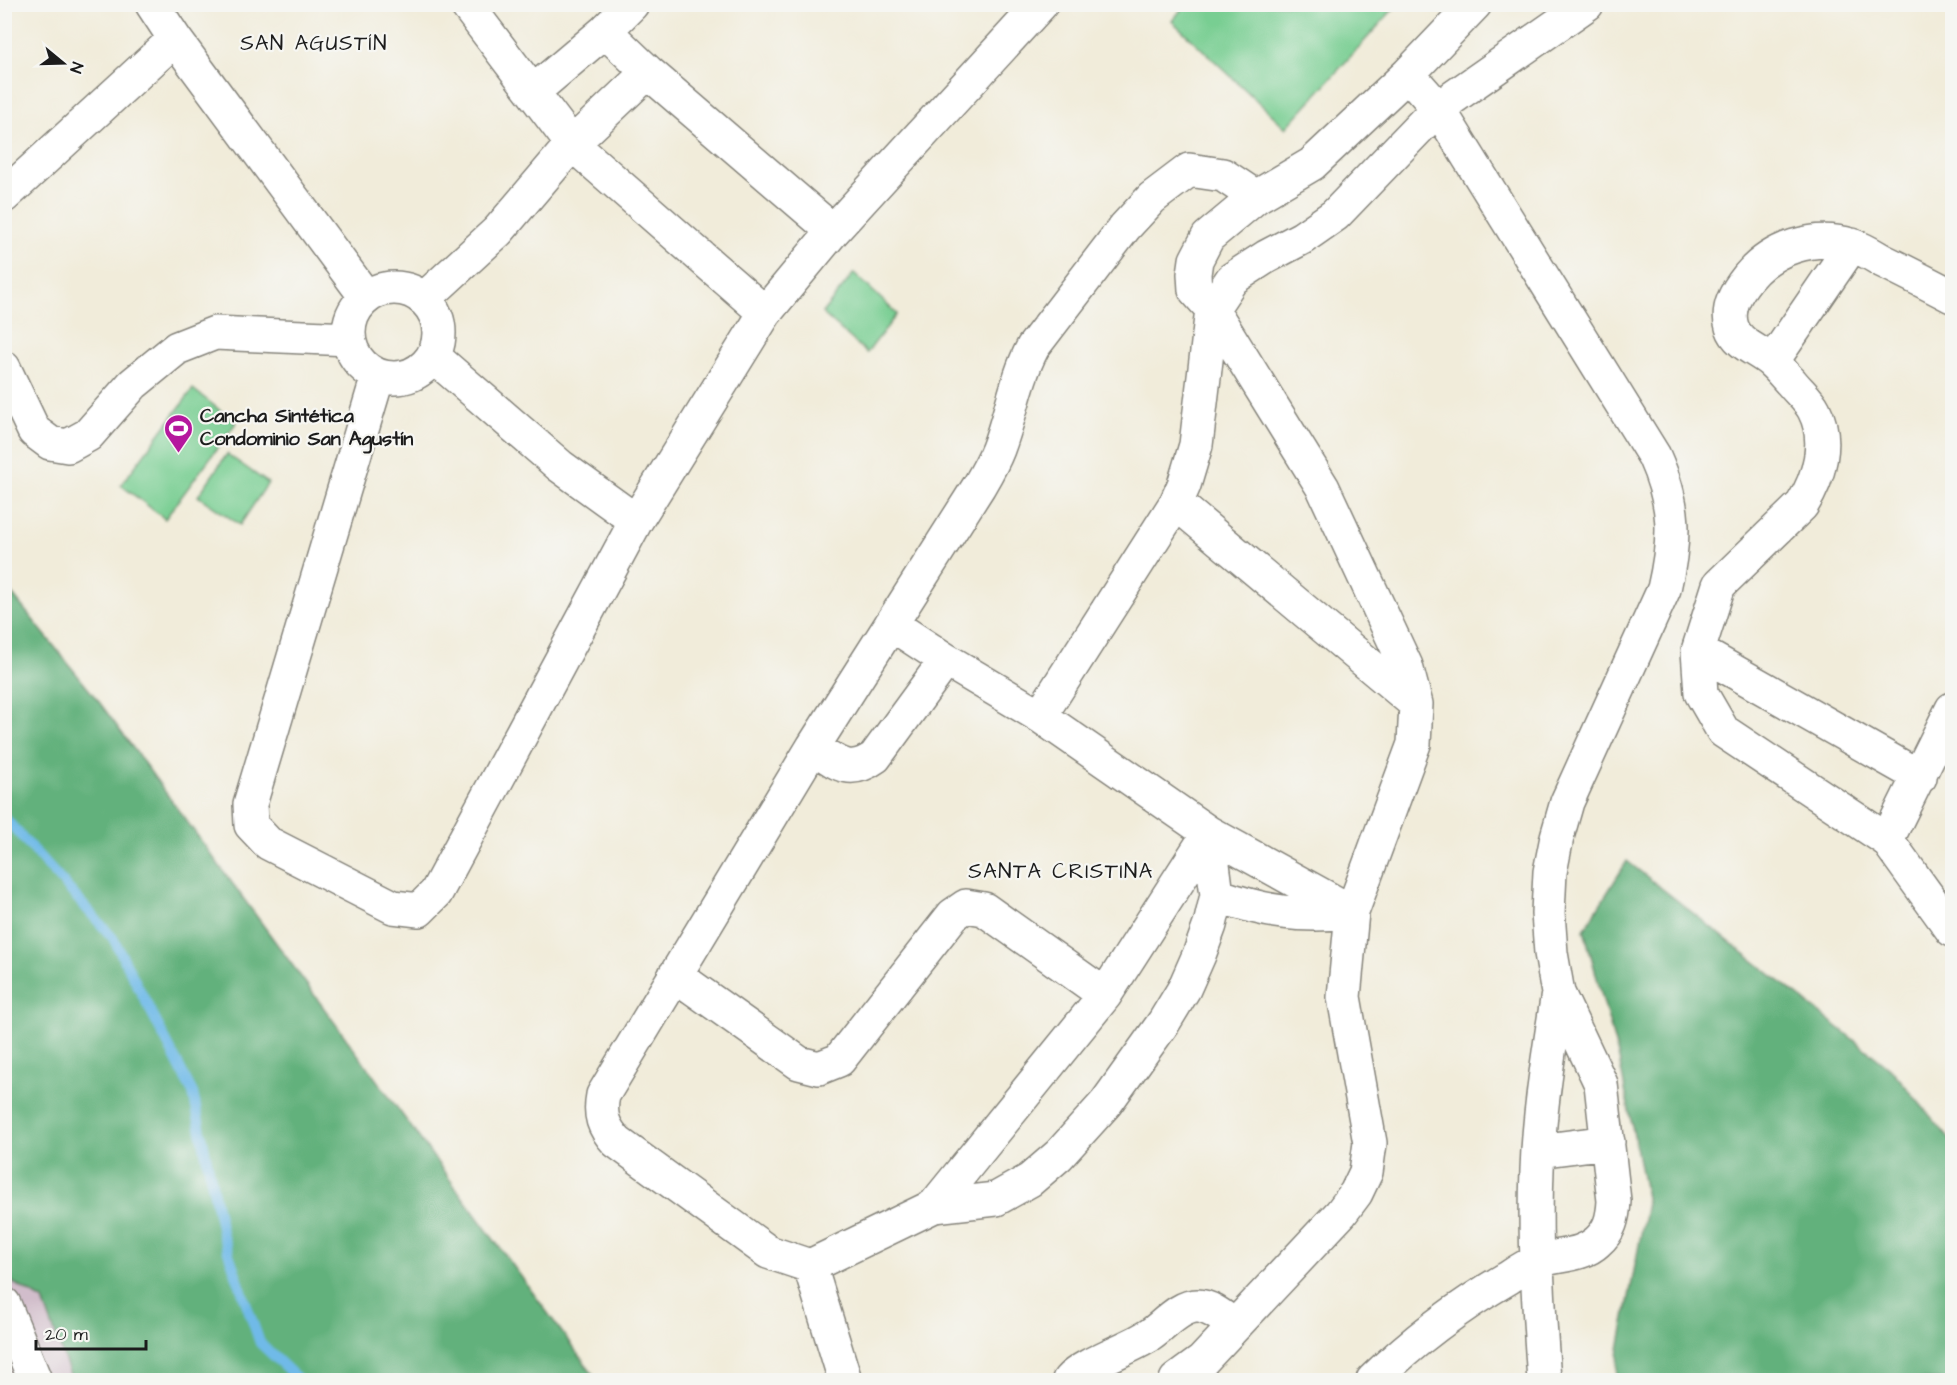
<svg xmlns="http://www.w3.org/2000/svg" width="1957" height="1385" viewBox="0 0 1957 1385" font-family="'Architects Daughter',sans-serif">
	<rect width="100%" height="100%" fill="#f6f6f2"/>
	<filter id="ink" filterUnits="userSpaceOnUse"><feTurbulence type="fractalNoise" baseFrequency=".0167" numOctaves="2"/><feDisplacementMap in="SourceGraphic" scale="12" xChannelSelector="R" yChannelSelector="G"/><feConvolveMatrix kernelMatrix="1 2 1 2 8 2 1 2 1" color-interpolation-filters="sRGB"/></filter>
	<filter id="wash" filterUnits="userSpaceOnUse"><feTurbulence type="fractalNoise" baseFrequency=".008" numOctaves="4" result="noise"/><feDisplacementMap in="SourceGraphic" scale="24" xChannelSelector="R" yChannelSelector="G"/><feGaussianBlur stdDeviation="1.35" result="paint"/><feColorMatrix in="noise" values="0 0 0 0 0 0 0 0 0 0 0 0 0 0 0 0 0 1.4 0 .05"/><feComposite in="paint" operator="in"/></filter>
	<g filter="url(#wash)">
		<rect width="100%" height="100%" fill="#f1ecda"/>
		<path fill="#d1bdcb" d="M4,1278L43,1300L72,1380H5Z"/>
		<path fill="#78ce92" stroke="#4a7557" stroke-width="1.5" d="M1185,5V4L1397,5L1286,128L1172,21Z
			M854,273L897,314L867,353L822,313Z
			M193,389L236,423L165,519L121,485Z
			M227,454L268,483L240,525L198,496Z"/>
		<path fill="#62b17c" stroke="#3f664c" stroke-width="1.5" d="M4,584L100,703L597,1380H72L43,1300L5,1278Z
			M1627,861L1892,1070L1952,1142V1380H1616L1618,1354L1647,1203L1619,1059L1584,930Z"/>
		<g fill="none" stroke-linecap="round" stroke-linejoin="round">
			<path stroke="#6fbae8" stroke-width="10" d="M4,817L113,938L193,1093L223,1237L260,1343L299,1380"/>
		</g>
	</g>
	<g filter="url(#ink)">
		<g fill="none" stroke-linecap="round" stroke-linejoin="round">
			<defs>
				<path id="minor" d="M152,4L175,39L366,297
					M466,4L572,144L765,313
					M605,31L648,72L833,231
					M534,91L605,31L632,4
					M4,196L175,39
					M349 333a45 45 0 1 1 90 0a45 45 0 1 1-90 0Z
					M1952,296C1929,284 1906,272 1883,261C1873,255 1862,248 1851,245C1814,234 1772,248 1748,277C1736,292 1726,308 1732,327C1738,345 1759,350 1772,362C1779,368 1785,376 1791,382C1798,391 1809,400 1814,410C1830,441 1819,478 1802,505L1719,585L1698,651L1701,693L1723,731L1887,840L1952,930
					M424,299L498,231L572,144L648,72
					M433,356L560,466L636,521
					M1772,362L1852,245
					M4,368L34,431L50,443L68,446L88,435L133,384L177,348L215,333L349,339
					M378,376L250,804L251,825L268,843L393,907L419,910L436,893L636,521L765,313L833,231L1041,4
					M1176,503L1416,704
					M891,624L946,660L1040,716L1209,833L1217,895L1210,925L1199,955L1184,989L1164,1022L1106,1103L1059,1155L1030,1180L996,1199L934,1206L810,1266L768,1252L617,1142C603,1127 599,1115 603,1095L813,747L979,486C986,474 993,462 998,449C1011,415 1016,379 1033,347L1125,227L1152,198L1189,170L1223,175L1256,197
					M1698,651L1920,777
					M1040,716L1176,503L1184,485L1196,445L1212,309L1232,279L1266,257L1302,238L1335,215L1438,108L1587,4
					M813,747C836,762 849,776 875,757L946,660
					M1887,840L1952,709
					M1217,895C1267,913 1299,917 1352,912
					M675,975L799,1063L819,1068L839,1060L953,915L966,906L984,909L1105,995
					M1538,1151L1608,1142
					M934,1206L1105,995L1209,833L1352,912
					M810,1266L845,1380
					M4,1304L35,1380
					M1069,1380C1083,1364 1129,1349 1150,1335C1164,1326 1179,1306 1197,1306C1210,1306 1224,1318 1234,1325
					M1176,1380L1202,1361L1341,1213L1356,1193L1366,1172L1370,1143L1344,997L1352,912L1414,744L1416,704L1406,666L1323,488L1212,309L1195,290L1194,274L1196,260L1208,237L1256,197L1312,164L1408,74L1475,4
					M1373,1380C1413,1341 1460,1306 1508,1278C1517,1272 1527,1265 1536,1262C1556,1254 1581,1257 1597,1242C1610,1231 1613,1218 1614,1201L1601,1084L1558,993L1551,953L1548,913L1550,872L1557,837L1567,802L1664,589C1676,537 1676,505 1654,456L1438,108L1408,74
					M1544,1380C1539,1311 1534,1240 1537,1170C1539,1111 1549,1052 1558,993"/>
			</defs>
			<use href="#minor" stroke="#86847b" stroke-width="36"/>
			<use href="#minor" stroke="#fff" stroke-width="33"/>
		</g>
	</g>
	<defs>
		<symbol id="stadium-pin" viewBox="-11 -11 22 30"><path d="M0 17L-7.5 6A9.5 9.5 0 1 1 7.5 6Z" fill="#b5179e" stroke="#f6f6f2"/><path d="M0-5a6.5 5 0 1 0 0 10a6.5 5 0 1 0 0-10ZM-3.5-1.8h7v3.6h-7Z" fill="#fff"/></symbol>
	</defs>
	<g fill-rule="evenodd">
		<use href="#stadium-pin" x="162" y="412" width="33" height="45"/>
	</g>
	<g text-anchor="middle" dominant-baseline="central" stroke-width="4.5" stroke-linejoin="round" paint-order="stroke">
		<g font-size="20" font-weight="bold" fill="#1c1c1c" stroke="#f6f6f2" text-anchor="start">
			<text x="200" y="416">Cancha Sintética<tspan x="200" dy="23">Condominio San Agustín</tspan></text>
		</g>
		<g font-size="21" letter-spacing="1.5" fill="#1c1c1c" stroke="#f6f6f2">
			<text x="314" y="43">SAN AGUSTÍN</text>
			<text x="1061" y="871">SANTA CRISTINA</text>
		</g>
	</g>
	<rect width="1957" height="1385" fill="none" stroke="#f6f6f2" stroke-width="24"/>
	<g transform="translate(63 63) rotate(109)" stroke="#f6f6f2" stroke-width="4.5" paint-order="stroke">
	<path d="M0-4.5L10 22L0 15L-10 22Z" fill="#1c1c1c"/>
	<text y="-9" font-size="16" font-weight="bold" text-anchor="middle" fill="#1c1c1c">N</text>
	</g>
	<path d="M36 1340v9h110v-9" fill="none" stroke="#1c1c1c" stroke-width="3"/>
	<text x="45" y="1340" font-size="18" fill="#1c1c1c" stroke="#f6f6f2" stroke-width="4.5" paint-order="stroke">20 m</text>
</svg>
